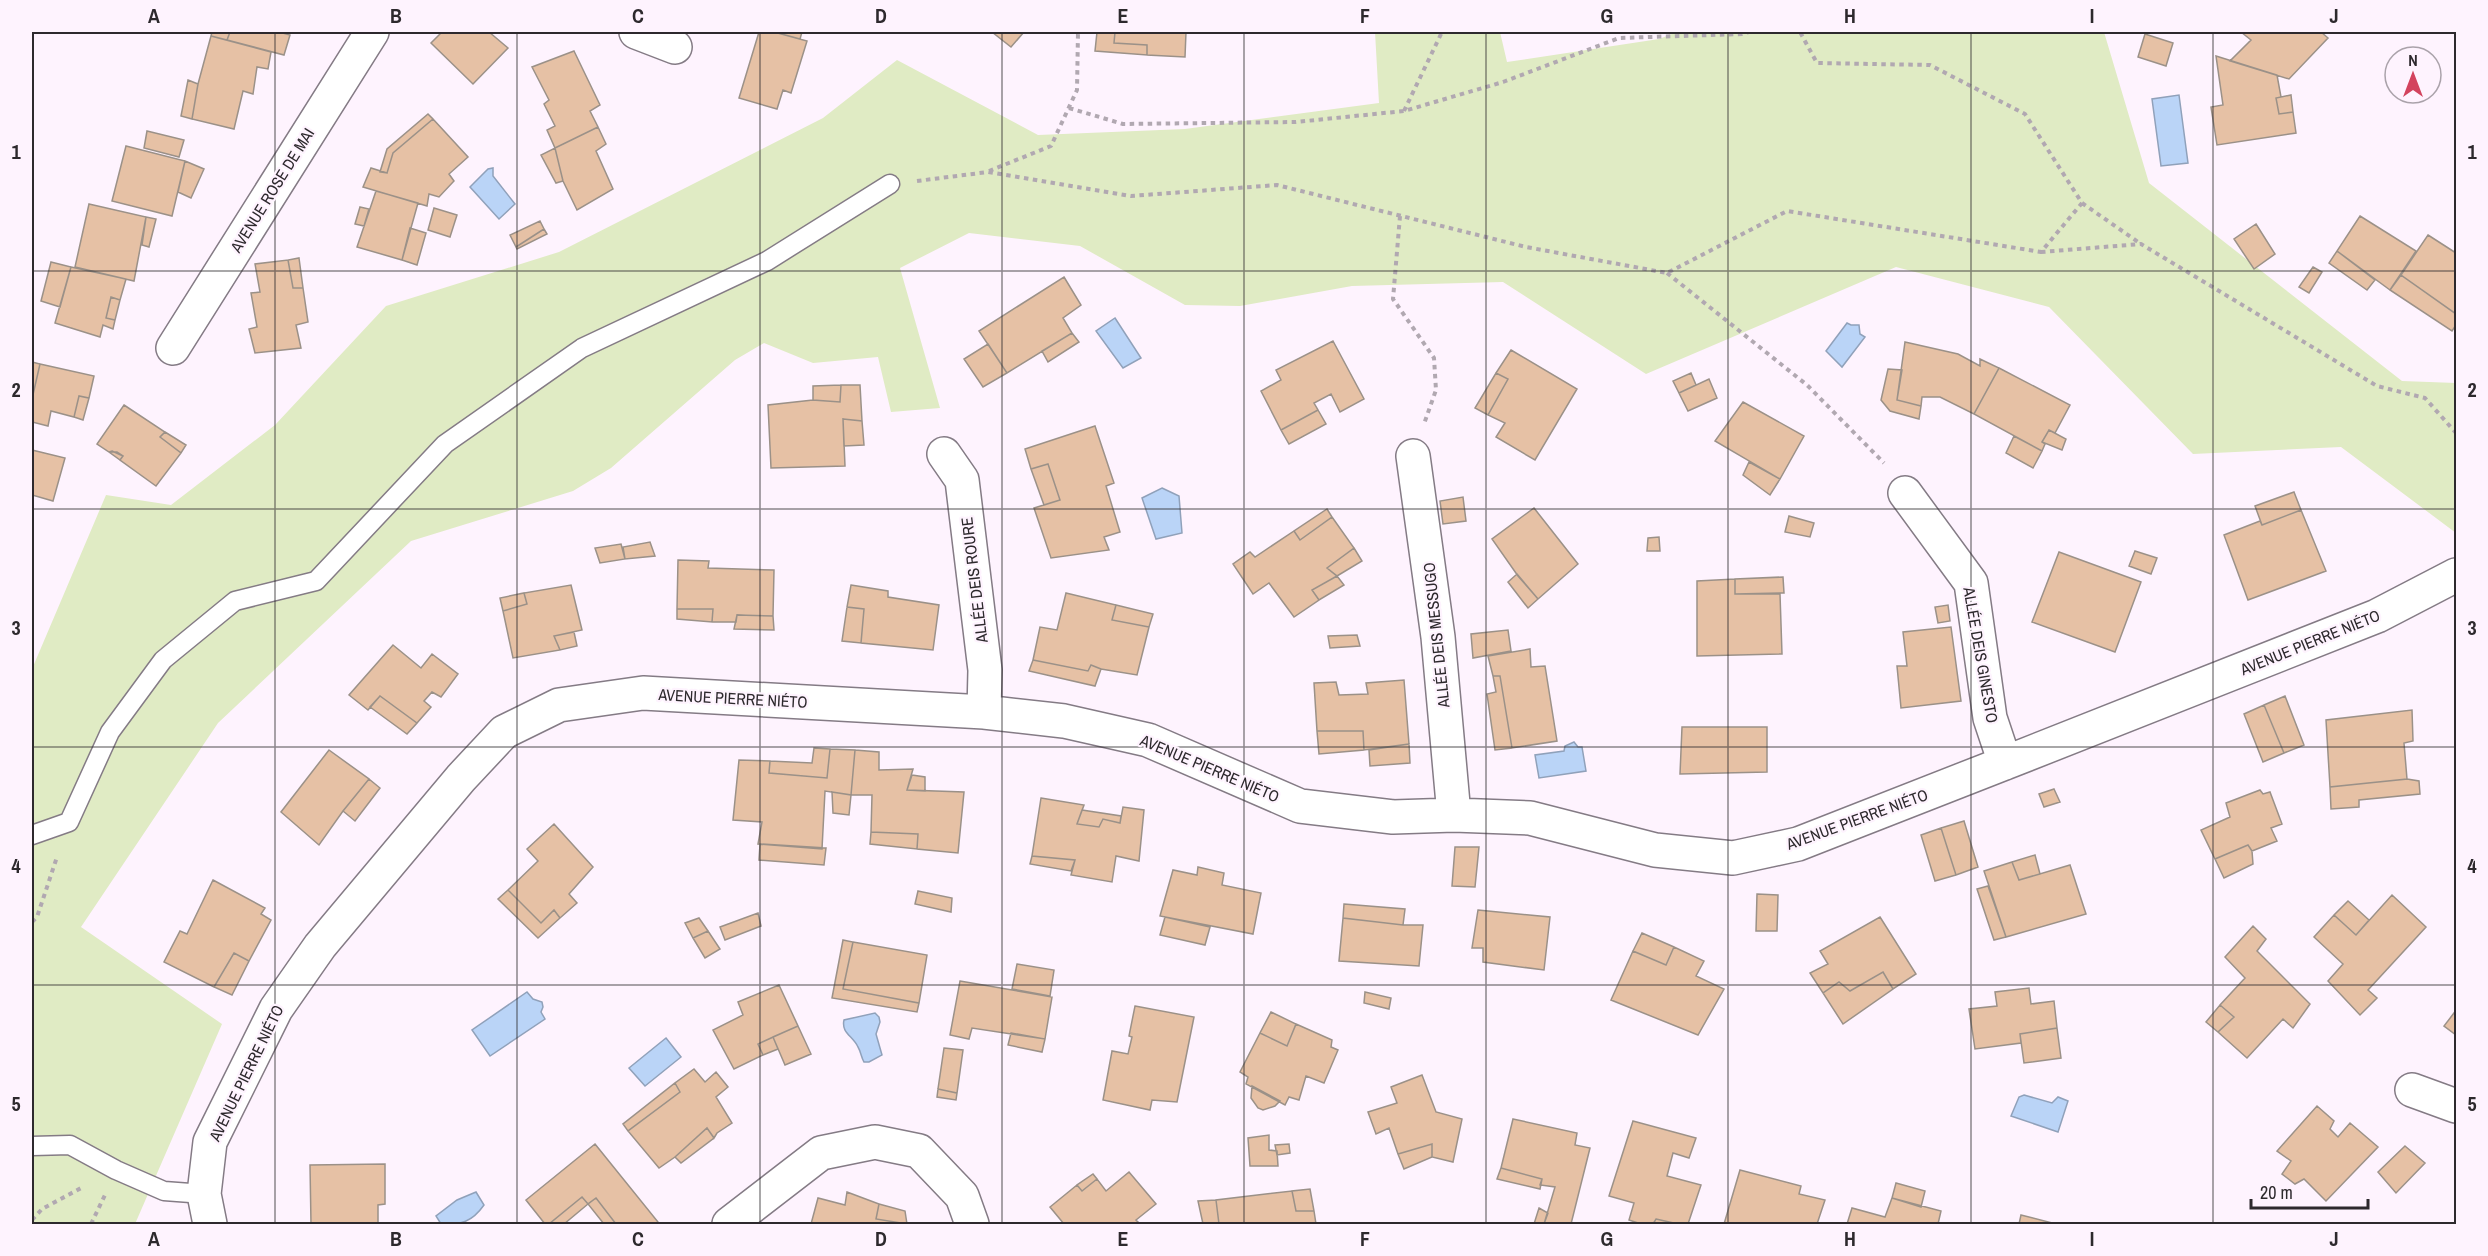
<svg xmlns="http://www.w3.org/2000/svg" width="2488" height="1256" viewBox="0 0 2488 1256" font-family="'Archivo Narrow',sans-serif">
	<rect width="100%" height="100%" fill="#fef3fe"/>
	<path fill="#e0ebc4" d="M1375,32H1500L1507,62L1659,39L1677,32H2104L2149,183L2402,381L2456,383V533L2341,447L2193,454L2049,307L1896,267L1646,374L1503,282L1352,286L1240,306L1185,305L1080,246L969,233L900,268L940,408L891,412L878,357L813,363L764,343L735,360L611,468L573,491L411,541L218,723L81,927L222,1024L135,1224H32V669L106,495L171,505L275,425L386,306L559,252L823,118L897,60L1038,135L1185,129L1379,103Z"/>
	<path fill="#bad4f7" stroke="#90a1ba" stroke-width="1.5" d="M2179,95L2188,163L2161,166L2152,99Z
		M493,168V176L515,204L499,219L470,187L488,169Z
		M1115,318L1141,358L1123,368L1096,331Z
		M1847,323L1851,325H1859L1860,334L1865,337L1842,367L1826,351Z
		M1162,488L1179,496L1182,533L1156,539L1142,498Z
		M1574,742L1578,747H1582L1586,771L1539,778L1535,755L1564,751L1565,746Z
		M527,992L533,999L542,1002L543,1007L541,1012L545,1019L490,1056L472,1030Z
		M875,1013L879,1017L880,1022L876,1034L882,1055L869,1062H864C861,1057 861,1052 858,1047C853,1036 841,1033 844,1020Z
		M666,1038L681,1057L645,1086L629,1068Z
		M2024,1095L2052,1103L2058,1097L2068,1101L2058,1132L2011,1116L2019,1097Z
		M476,1192L484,1205C472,1222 461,1225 441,1224L436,1216L457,1200Z"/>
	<path fill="#e6c1a5" stroke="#9b9188" stroke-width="1.5" d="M212,32H230L227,40L211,36Z
		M230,32H279L290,35L284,55L227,40Z
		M442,32H489L508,48L473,84L431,43Z
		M759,32H774L807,41L791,93L783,90L777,109L739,98Z
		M774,32H802L800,39Z
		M992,32H1024L1011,47Z
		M1097,32H1115L1114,43L1147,45V55L1095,51Z
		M1115,32H1186L1185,57L1147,55V45L1114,43Z
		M2241,32H2321L2328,38L2289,79L2230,61L2251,40Z
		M2145,34L2173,43L2166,66L2138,57Z
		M211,36L271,52L268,69L257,67L253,94L243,91L234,129L192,119L198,84Z
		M574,51L600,105L590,111L598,127L555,148L547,130L555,126L544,104L549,100L532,67Z
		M2216,56L2277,75L2281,97L2276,98L2279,114L2293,112L2296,133L2217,145L2211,107L2223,105Z
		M188,80L198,84L192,119L181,116Z
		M2291,95L2293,112L2279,114L2276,98Z
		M428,114L433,119L393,153L387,173L380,172L387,149Z
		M433,119L468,157L449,174L454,181L439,197L429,194L427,206L363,187L371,168L387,173L393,153Z
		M598,127L606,144L596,151L613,189L577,210L563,181L555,148Z
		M147,131L184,140L179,157L144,148Z
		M126,146L185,161L172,216L112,201Z
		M555,148L563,181L556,183L541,155Z
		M185,161L204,169L191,198L178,192Z
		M376,191L418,203L402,260L357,247Z
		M89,204L146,217L134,281L75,267Z
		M360,207L369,209L364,226L355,224Z
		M434,208L457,215L450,237L428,230Z
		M2360,216L2416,251L2390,290L2337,251Z
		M146,217L156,219L149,247L142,245Z
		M540,221L544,229L516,247L510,235Z
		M2256,224L2275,254L2254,269L2234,239Z
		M410,228L426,233L417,265L402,260Z
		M544,229L547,234L517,249L516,247Z
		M2428,235L2456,253V314L2401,275Z
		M2337,251L2375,280L2367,290L2329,263Z
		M299,258L303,288H293L288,260Z
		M288,260L293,288H303L308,322L296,325L301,348L255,353L249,329L257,327L251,293L260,292L255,264Z
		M51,262L71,267L60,307L41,301Z
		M71,267L126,279L120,300L111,297L106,318L115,320L113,329L103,325L100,337L55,323Z
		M2313,267L2322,272L2309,293L2299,287Z
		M2401,275L2456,314V325L2452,331L2390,290Z
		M1064,277L1081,305L1063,318L1072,333L1007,373L979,331Z
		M111,297L120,300L115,320L106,318Z
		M1072,333L1079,342L1048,362L1042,351Z
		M1333,341L1364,399L1340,412L1331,394L1314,403L1318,410L1281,430L1261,391L1281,380L1276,370Z
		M1905,342L1958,354L1980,366V359L1999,368L1974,414L1940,397H1922L1921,406L1897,400Z
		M988,344L1007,373L983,387L964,359Z
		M1511,350L1577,389L1535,460L1496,437L1505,423L1488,415L1508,379L1496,373Z
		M32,362L40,364L32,399Z
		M40,364L94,376L89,398L79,396L74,417L51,411L48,426L32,422V399Z
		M1999,368L2070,405L2055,433L2049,430L2042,442L2045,444L2042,451L1974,414Z
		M1888,369L1902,370L1897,400L1921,406L1919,419L1890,411L1881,400Z
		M1496,373L1508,379L1488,415L1475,408Z
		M1691,373L1696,385L1679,393L1673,381Z
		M1709,379L1717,398L1688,411L1679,393Z
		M841,385L840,402L813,400V386Z
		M841,385H860L862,421L843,419L845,466L771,468L768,405L813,400L840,402Z
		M79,396L89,398L83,420L74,417Z
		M1743,402L1804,436L1780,479L1715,441Z
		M124,405L165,432L160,437L181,453L156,486L120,460L123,456L117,452H109L97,444Z
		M1318,410L1326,424L1289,444L1281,430Z
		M843,419L862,421L864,445L844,446Z
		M1095,426L1114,483L1106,486L1120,532L1104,537L1109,550L1051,558L1034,508L1060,500L1048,464L1031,469L1025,449Z
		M2049,430L2066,439L2062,450L2042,442Z
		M165,432L186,445L181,453L160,437Z
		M2014,436L2042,451L2033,468L2006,453Z
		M32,450L65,458L53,501L32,495Z
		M112,451L123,456L120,460L109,452Z
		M1749,462L1780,479L1770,495L1743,475Z
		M1048,464L1060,500L1044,505L1031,469Z
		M2294,492L2301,510L2262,525L2255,506Z
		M1463,497L1466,521L1443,524L1440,501Z
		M1534,508L1578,564L1538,599L1518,576L1492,539Z
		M1327,509L1332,517L1300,540L1294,531Z
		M2301,510L2326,571L2248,600L2224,535L2260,521L2262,525Z
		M1789,516L1814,523L1810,537L1785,532Z
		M1332,517L1354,548L1327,568L1337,576L1312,590L1319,600L1294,617L1269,583L1253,594L1233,564L1250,552L1255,557L1294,531L1300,540Z
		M1659,537L1660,551H1647L1648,538Z
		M650,542L655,556L625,559L623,547Z
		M621,544L625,559L600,563L595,548Z
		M1354,548L1362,561L1337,576L1327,568Z
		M2135,551L2157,558L2151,574L2129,566Z
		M2059,552L2141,582L2115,652L2032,622Z
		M678,560L709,561L708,568L774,570L773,616L737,615L736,622H712L713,609H677Z
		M1517,574L1538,599L1528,608L1508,582Z
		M1337,576L1344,585L1319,600L1312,590Z
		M1783,577L1784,593L1735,594V579Z
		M1735,579V594H1780L1782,654L1697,656V581Z
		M571,585L582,630L554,636L560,650L513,658L503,611L527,604L524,593Z
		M851,585L888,591V597L939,605L933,650L861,643L864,609L847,607Z
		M524,593L527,604L503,611L500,598Z
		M1066,593L1116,605L1112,620L1149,627L1137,675L1101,669L1091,665L1088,671L1033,660L1040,627L1057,630Z
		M1116,605L1153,614L1149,627L1112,620Z
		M1948,605L1950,621L1938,623L1935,607Z
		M847,607L864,609L861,643L842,641Z
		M677,609H713L712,622L677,619Z
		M737,615L773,616L774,630L734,629Z
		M1951,627L1961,701L1901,708L1897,666H1907L1903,632Z
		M1508,630L1511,651L1473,658L1471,634Z
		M574,632L577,646L560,650L554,636Z
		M1357,635L1360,646L1330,648L1328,636Z
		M393,645L421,668L432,654L458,674L441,697L432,692L424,701L431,707L417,723L380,696L368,710L349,695Z
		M1530,649L1531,667L1545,666L1557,741L1512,748L1500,676H1493L1488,656Z
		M1033,660L1088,671L1091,665L1101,669L1095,686L1029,671Z
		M1493,676H1500L1512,748L1495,750L1487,694L1496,692Z
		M1404,680L1409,744L1364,750L1363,731H1317L1314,683L1336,682L1339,695L1368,694L1366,683Z
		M380,696L417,723L407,734L370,707Z
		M2285,696L2304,745L2284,753L2264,705Z
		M2264,705L2284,753L2263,762L2244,714Z
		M2412,710L2413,741L2404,743L2407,779L2330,787L2326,720Z
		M1682,727H1767V772L1680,774Z
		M1317,731H1363L1364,750L1319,754Z
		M1409,744L1410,763L1370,766L1369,750Z
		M814,748L830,749L827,778L769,773L770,761L812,763Z
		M830,749L855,750L851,795L825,791L822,849L758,844L762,822L733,820L739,760L770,761L769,773L827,778Z
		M329,750L369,779L343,811L319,845L281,812Z
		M855,750L879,752V770L913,769L907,790L964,792L958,853L917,849L918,834L871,832L872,795H851Z
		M912,775L925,777V791L907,790Z
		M369,779L380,788L355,821L343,811Z
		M2407,779L2419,781L2420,794L2359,800V807L2331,809L2330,787Z
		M2054,789L2060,802L2044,807L2039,794Z
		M2260,790L2263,794L2270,792L2282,824L2271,828L2277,841L2252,851L2248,845L2215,859L2201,830L2230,817L2226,803Z
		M832,792L851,795L849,815L833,813Z
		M1041,798L1084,805L1077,824L1099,827L1103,819L1120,823L1123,807L1144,810L1139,861L1116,856L1112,882L1071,875L1075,860L1032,856Z
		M1082,810L1121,816L1120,823L1103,819L1099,827L1077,824Z
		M1964,821L1978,867L1956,875L1941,828Z
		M554,824L593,867L569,894L577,903L560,918L554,910L541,923L508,890L538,861L527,849Z
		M1941,828L1956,875L1935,881L1921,835Z
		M871,832L918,834L917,849L870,844Z
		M760,844L826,848L824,865L759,860Z
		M2248,845L2252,851L2253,864L2224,878L2215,859Z
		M1455,847H1479L1475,887L1452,886Z
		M2035,855L2040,874L2019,880L2012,862Z
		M1032,856L1075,860L1071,871L1030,864Z
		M2012,862L2019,880L2070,865L2086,914L2006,937L1984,871Z
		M1198,867L1224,873L1222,885L1261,893L1253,934L1160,916L1173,870L1197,875Z
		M213,880L265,908L261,914L271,920L249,961L234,953L214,987L164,962L180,931L187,934Z
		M1988,886L2006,937L1994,940L1977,889Z
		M508,890L541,923L554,910L560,918L538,938L498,899Z
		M918,891L952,898L951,912L915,904Z
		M1757,894L1778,895L1777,931H1756Z
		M2392,895L2426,927L2368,990L2377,998L2360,1015L2328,981L2343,964L2314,937L2334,915L2356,935Z
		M2348,901L2369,920L2356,935L2334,915Z
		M1344,904L1405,909L1403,925L1343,918Z
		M1478,910L1550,917L1544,970L1483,962V948H1472Z
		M758,913L761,926L725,940L720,927Z
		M1165,917L1210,927L1205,945L1160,935Z
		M1880,917L1916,974L1893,989L1883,972L1850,991L1839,982L1823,993L1810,973L1828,964L1820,951Z
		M699,918L708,931L693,938L685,923Z
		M1343,918L1403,925H1423L1419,966L1339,961Z
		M2253,926L2266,939L2257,951L2310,1004L2293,1028L2283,1019L2247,1058L2218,1032L2234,1017L2220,1005L2245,978L2225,957Z
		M708,931L720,949L705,958L693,938Z
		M1642,933L1674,947L1666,965L1633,951Z
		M843,940L853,942L843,989L919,1003L917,1012L832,998Z
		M853,942L927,955L919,1003L843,989Z
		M1674,947L1704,961L1696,976L1724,989L1698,1035L1611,1000L1633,951L1666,965Z
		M234,953L249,961L232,995L214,987Z
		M1017,964L1054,970L1050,996L1012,989Z
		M1883,972L1893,989L1843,1024L1823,993L1839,982L1850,991Z
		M960,981L1052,997L1045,1039L972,1028L969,1039L950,1035Z
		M779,985L798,1026L758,1044L763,1055L734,1069L713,1030L743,1015L738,1002Z
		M2029,988L2031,1004L2054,1001L2057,1028L2020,1034L2021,1043L1975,1049L1969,1009L1997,1006L1995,992Z
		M1365,992L1391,998L1389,1009L1364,1003Z
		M2220,1005L2234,1017L2218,1032L2206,1022Z
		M1135,1006L1194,1017L1177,1102L1152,1100L1150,1110L1103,1100L1112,1051L1128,1054L1132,1037L1129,1036Z
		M1271,1012L1296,1024L1287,1046L1260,1033Z
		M2454,1013L2456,1015V1035L2444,1026Z
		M1296,1024L1332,1040L1331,1047L1338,1050L1324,1083L1306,1076L1299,1100L1289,1097L1285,1105L1246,1084L1248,1077L1240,1072L1260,1033L1287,1046Z
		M798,1026L811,1054L785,1065L773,1037Z
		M2057,1028L2061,1058L2024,1063L2020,1034Z
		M1011,1033L1045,1039L1042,1052L1008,1045Z
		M773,1037L778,1049L763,1055L758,1044Z
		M944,1048L963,1050L957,1093L938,1089Z
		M694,1069L705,1082L716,1072L728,1087L716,1097L732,1123L717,1133L714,1138L707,1128L675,1157L659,1168L628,1131L680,1092L675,1083Z
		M1422,1075L1436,1112L1462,1119L1453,1162L1432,1157V1144L1398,1154L1389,1128L1376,1134L1368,1112L1397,1103L1391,1087Z
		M675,1083L680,1092L628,1131L623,1124Z
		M1252,1086L1280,1101L1275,1106L1263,1110L1258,1108L1251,1098Z
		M938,1089L957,1093L956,1100L937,1097Z
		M2317,1106L2334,1121L2330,1129L2338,1137L2350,1123L2378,1147L2326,1201L2304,1179L2295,1184L2282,1174L2291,1161L2277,1151Z
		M1513,1119L1577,1133L1575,1145L1590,1148L1571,1224H1544L1555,1187L1540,1185L1542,1179L1501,1168Z
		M1633,1121L1696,1138L1689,1158L1673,1153L1667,1176L1701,1185L1688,1224H1678L1656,1219L1653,1224H1641L1629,1220L1634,1203L1609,1196Z
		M707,1128L714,1138L681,1163L675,1157Z
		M1269,1135V1150L1277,1151L1278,1166H1250L1248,1138Z
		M595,1144L658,1222L655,1224H616L596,1198L588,1204L582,1197L549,1224H545L526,1200Z
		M1289,1144L1290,1153L1277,1155L1275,1145Z
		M1432,1144V1157L1404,1169L1398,1154Z
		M2405,1146L2425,1163L2396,1193L2378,1172Z
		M385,1164V1204L378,1205V1224H311L310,1165Z
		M1501,1168L1542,1179L1540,1189L1497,1179Z
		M1740,1170L1801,1186L1799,1194L1825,1200L1817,1224H1724Z
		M1129,1172L1156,1204L1136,1220L1140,1224H1064L1050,1207L1077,1185L1082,1191L1097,1179L1106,1191Z
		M1093,1174L1097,1179L1082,1191L1077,1185Z
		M1896,1183L1925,1191L1921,1207L1892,1198Z
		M1310,1189L1314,1211H1296L1292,1191Z
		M1292,1191L1296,1211H1314L1316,1224H1219L1216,1200Z
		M847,1192L879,1204L876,1219L907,1224H811L818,1198L845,1205Z
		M582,1197L588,1204L564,1224H549Z
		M596,1198L616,1224H604L588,1204Z
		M1892,1198L1941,1211L1938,1224H1847L1852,1208L1885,1217Z
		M1216,1200L1219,1224H1203L1198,1201Z
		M879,1204L905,1211L907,1224L876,1219Z
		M1539,1208L1548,1213L1544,1224H1534Z
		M2021,1215L2056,1224H2019Z
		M1656,1219L1678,1224H1653Z"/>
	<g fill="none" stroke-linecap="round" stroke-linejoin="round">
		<defs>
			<path id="lane" d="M32,835L69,822L110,732L163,660L235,601L316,581L445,444L582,348L767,261L890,184
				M32,1146L70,1145L116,1170L164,1191L204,1194"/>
			<path id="street" d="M636,32L675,47
				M173,348L372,32
				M944,454L962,480L985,670L984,712
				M1413,456L1438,637L1454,815
				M1905,493L1971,583L1990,718L2005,763
				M2412,1090L2456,1106
				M210,1224L204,1194L210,1142L276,1009L320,946L461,778L504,732L559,705L643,693L984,712L1064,721L1148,740L1300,806L1393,817L1454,815L1530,818L1655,850L1733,858L1798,844L2005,763L2377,616L2456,575
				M729,1224L821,1153L875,1142L919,1151L962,1196L972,1224"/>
		</defs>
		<use href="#lane" stroke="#847b85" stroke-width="21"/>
		<use href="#street" stroke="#847b85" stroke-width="36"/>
		<path stroke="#b1a8b1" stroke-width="4" stroke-dasharray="4.5 4.5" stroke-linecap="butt" d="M1069,108L1123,124L1296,122L1404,111L1503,82L1619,38L1742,34L1749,32
			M1404,111L1442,32
			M989,171L1051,146L1077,90L1078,32
			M917,181L988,172L1131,196L1277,185L1526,247L1667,273L1787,211L2041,252L2082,203L2025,114L1930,65L1817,63L1800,32
			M2082,203L2141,244
			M1400,216L1393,299L1434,358L1436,390L1424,424
			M2041,252L2141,244L2377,386L2425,398L2456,433
			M1667,273L1807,385L1884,463
			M32,922L37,917L57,857
			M32,1220L42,1209L83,1187
			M91,1224L105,1195"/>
		<use href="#lane" stroke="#fff" stroke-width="18"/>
		<use href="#street" stroke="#fff" stroke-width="33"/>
	</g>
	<path fill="none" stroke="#2d292d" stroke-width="1.5" stroke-opacity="0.55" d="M275,32V1224M517,32V1224M760,32V1224M1002,32V1224M1244,32V1224M1486,32V1224M1728,32V1224M1971,32V1224M2213,32V1224M32,271H2456M32,509H2456M32,747H2456M32,985H2456"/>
	<g text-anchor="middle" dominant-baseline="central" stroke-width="4.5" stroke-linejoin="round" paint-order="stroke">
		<g font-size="16" fill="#2d292d" stroke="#fef3fe">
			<text transform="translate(272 190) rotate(-58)">AVENUE ROSE DE MAI</text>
			<text transform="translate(974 580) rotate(-97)">ALLÉE DEIS ROURE</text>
			<text transform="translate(1436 635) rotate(-96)">ALLÉE DEIS MESSUGO</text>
			<text transform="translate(2310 642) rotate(-22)">AVENUE PIERRE NIÉTO</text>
			<text transform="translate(1981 655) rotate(80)">ALLÉE DEIS GINESTO</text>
			<text transform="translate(733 698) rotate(3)">AVENUE PIERRE NIÉTO</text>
			<text transform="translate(1210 768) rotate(23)">AVENUE PIERRE NIÉTO</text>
			<text transform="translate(1857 819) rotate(-20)">AVENUE PIERRE NIÉTO</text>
			<text transform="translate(246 1073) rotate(-64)">AVENUE PIERRE NIÉTO</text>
		</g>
	</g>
	<rect width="2488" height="1256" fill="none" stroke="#fef3fe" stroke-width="66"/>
	<g transform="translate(2413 75)"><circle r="28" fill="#fef3fe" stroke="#aaa2aa" stroke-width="1.5"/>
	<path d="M0-4.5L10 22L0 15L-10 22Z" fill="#d3435e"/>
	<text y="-9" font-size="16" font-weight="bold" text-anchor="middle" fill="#2d292d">N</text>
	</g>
	<path d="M2251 1199v9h117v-9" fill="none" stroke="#2d292d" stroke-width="3"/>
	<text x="2260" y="1199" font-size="18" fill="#2d292d" stroke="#fef3fe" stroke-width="4.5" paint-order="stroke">20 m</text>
	<rect x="33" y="33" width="2422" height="1190" fill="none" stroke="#2d292d" stroke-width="2"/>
	<g font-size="20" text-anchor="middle" font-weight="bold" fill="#2d292d">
		<text x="154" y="23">A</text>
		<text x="396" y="23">B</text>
		<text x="638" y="23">C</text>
		<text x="881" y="23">D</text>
		<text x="1123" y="23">E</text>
		<text x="1365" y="23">F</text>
		<text x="1607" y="23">G</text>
		<text x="1850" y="23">H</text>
		<text x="2092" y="23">I</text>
		<text x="2334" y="23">J</text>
		<text x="16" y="159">1</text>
		<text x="2472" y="159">1</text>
		<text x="16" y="397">2</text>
		<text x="2472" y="397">2</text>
		<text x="16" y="635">3</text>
		<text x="2472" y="635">3</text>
		<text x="16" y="873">4</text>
		<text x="2472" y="873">4</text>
		<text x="16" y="1111">5</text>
		<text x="2472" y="1111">5</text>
		<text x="154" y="1246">A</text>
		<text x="396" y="1246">B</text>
		<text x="638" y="1246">C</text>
		<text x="881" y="1246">D</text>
		<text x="1123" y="1246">E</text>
		<text x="1365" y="1246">F</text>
		<text x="1607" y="1246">G</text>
		<text x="1850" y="1246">H</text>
		<text x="2092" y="1246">I</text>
		<text x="2334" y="1246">J</text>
	</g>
</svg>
